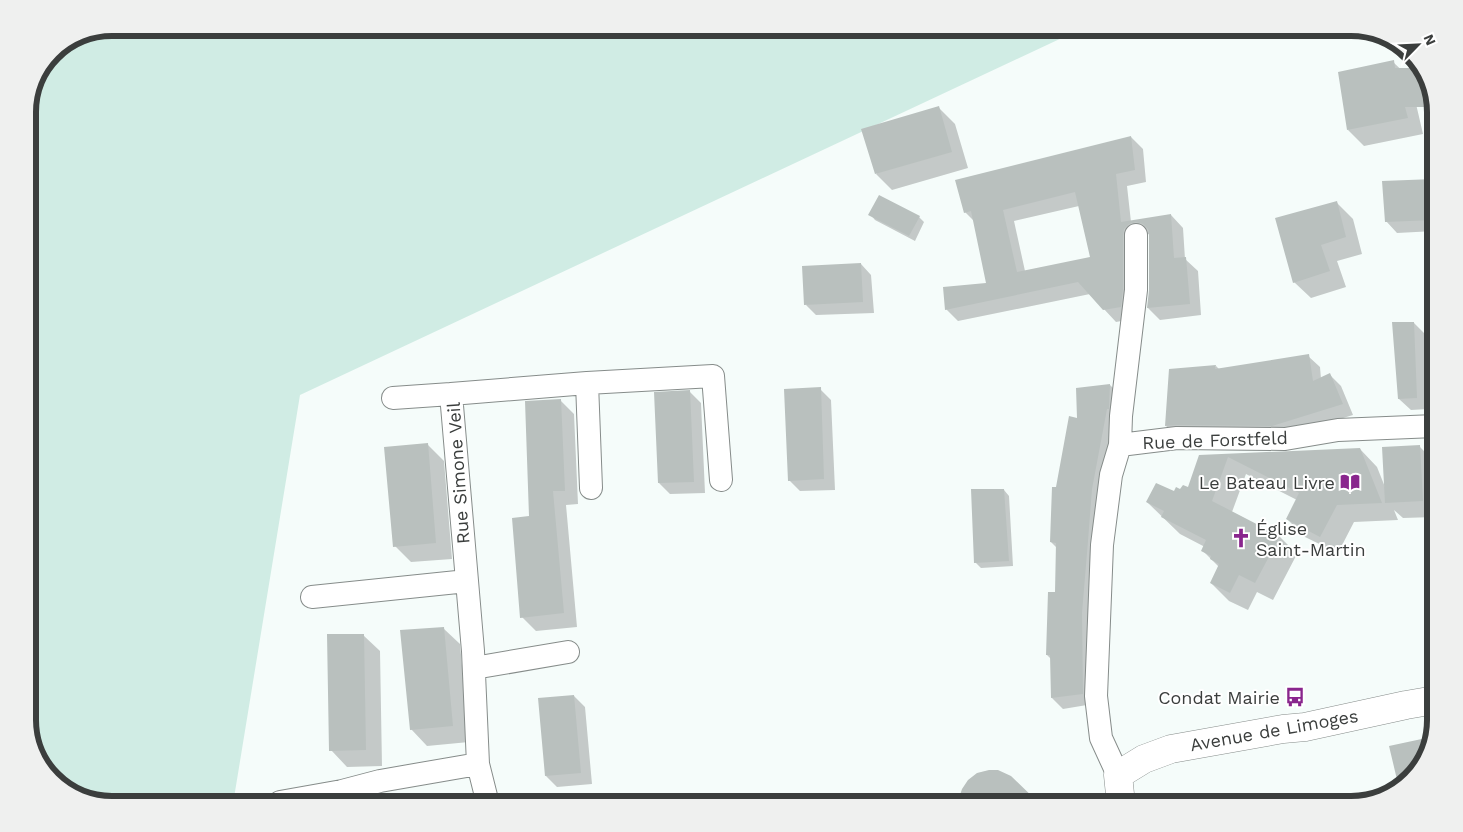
<svg xmlns="http://www.w3.org/2000/svg" width="1463" height="832" viewBox="0 0 1463 832" font-family="'Work Sans',sans-serif">
	<rect width="100%" height="100%" fill="#f5fcfa"/>
	<path fill="#d0ece4" d="M1081,29L300,395L233,804H112L70,793L39,762L28,725V107L53,52L80,34Z"/>
	<path fill="#0003" fill-rule="evenodd" d="M1393,62L1410,78L1423,134L1364,146L1348,130Z
		M939,108L955,124L968,168L892,190L876,174Z
		M1131,137L1143,149L1146,182L1127,186L1131,222L1171,215L1183,228L1185,259L1198,271L1201,315L1160,320L1148,308L1150,290V235L1149,234L1141,236L1132,319L1116,322L1090,294L958,321L946,309L988,284L974,221L965,212ZM1079,206L1091,258L1025,271L1014,221Z
		M1434,184L1435,186V231L1397,233L1386,221Z
		M1337,203L1353,219L1362,254L1337,261L1346,287L1311,298L1294,282Z
		M870,214L919,217L924,222L915,241L875,220Z
		M861,264L871,275L874,313L816,315L806,305Z
		M1414,323L1425,334L1428,409L1411,410L1399,399Z
		M1308,356L1320,367L1321,379L1330,375L1341,386L1353,415L1284,436L1177,437L1166,426L1216,366L1219,369Z
		M1110,385L1121,396L1093,704L1063,709L1052,698L1051,659L1047,655L1056,593L1057,548L1051,542L1057,488L1078,419Z
		M820,389L831,400L835,490L800,491L789,480Z
		M690,392L701,403L705,493L670,494L659,483Z
		M560,400L574,414L578,504L566,505L577,627L536,631L522,617Z
		M427,444L444,461L452,559L411,562L395,546Z
		M1420,447L1435,462V517L1403,518L1394,510L1398,520L1354,522L1338,553L1305,537L1287,519L1297,500L1246,474L1232,512L1280,537L1297,554L1273,600L1257,592L1248,610L1229,601L1211,583L1219,567L1203,551L1205,547L1180,534L1147,502L1188,489L1200,456L1360,449L1377,467L1385,487Z
		M1004,490L1009,496L1013,566L981,568L975,562Z
		M443,628L460,644L469,742L427,746L411,729Z
		M363,635L380,651L382,766L347,767L331,750Z
		M574,696L585,707L592,784L557,787L546,776Z
		M1038,793L1050,804H961L960,800L1029,795Z"/>
	<path fill="#b9c0be" fill-rule="evenodd" d="M1394,60L1395,68H1422L1424,70L1435,107H1405L1408,118L1347,130L1338,72Z
		M939,106L952,152L875,174L861,129Z
		M1131,136L1135,170L1116,174L1121,222L1171,214L1174,258L1186,257L1190,304L1147,308L1149,290V235L1148,229L1143,224L1136,222L1129,224L1124,229L1123,235V289L1121,307L1103,310L1078,282L945,310L943,287L986,283L971,211L964,213L955,180ZM1075,192L1090,257L1017,272L1003,210Z
		M1434,179V220L1385,222L1382,181Z
		M879,195L920,216L909,236L868,215Z
		M1337,201L1346,237L1321,245L1330,271L1293,283L1275,218Z
		M861,263L863,302L804,305L802,266Z
		M1392,322H1414L1417,398L1398,399Z
		M1309,354L1313,381L1330,373L1343,404L1272,426L1177,425L1165,426L1169,369L1216,365L1215,369Z
		M1110,384L1109,409H1107L1092,489L1088,541L1082,613L1083,694L1051,698L1050,655H1046L1048,592H1055L1056,543L1050,542L1052,487H1056L1069,416L1077,418L1076,388Z
		M821,387L824,479L788,481L784,389Z
		M690,390L694,482L658,483L654,392Z
		M561,399L565,491H553L564,613L520,618L512,518L529,516L525,401Z
		M428,443L436,543L393,547L384,447Z
		M1420,445L1423,501L1385,503L1382,447Z
		M1360,448L1382,503L1337,505L1320,537L1286,519L1299,493L1228,457L1212,501L1280,536L1255,583L1239,575L1230,593L1210,583L1219,564L1210,559L1211,556L1201,551L1206,540L1161,517L1164,511L1146,502L1156,483L1174,491L1176,487L1180,489L1183,485L1188,487L1199,455Z
		M971,489H1004L1009,561L974,563Z
		M444,627L453,726L410,730L400,630Z
		M327,634H364L366,750L329,751Z
		M574,695L581,773L545,776L538,698Z
		M1431,737L1424,762L1399,788L1389,746Z
		M989,770H998L1011,776L1040,804H957L962,789L968,780L977,773Z"/>
	<g fill="none" stroke-linecap="round" stroke-linejoin="round">
		<defs>
			<path id="street" d="M587,383L591,488
				M393,398L451,394
				M1120,445L1177,438L1285,439L1338,430L1435,426
				M312,597L467,581
				M474,668L568,652
				M478,764L488,804
				M1118,775L1101,738L1096,696L1102,545L1111,475L1120,445L1121,416L1136,290V235
				M280,802L342,791
				M342,804V791L380,781L478,764L473,651L451,394L587,383L713,376L721,480"/>
			<path id="secondary" d="M1121,804L1118,775L1144,759L1171,749L1283,729L1305,727L1406,705L1435,700"/>
		</defs>
		<use href="#street" stroke="#868c8a" stroke-width="24"/>
		<use href="#secondary" stroke="#868c8a" stroke-width="29"/>
		<use href="#street" stroke="#fff" stroke-width="22"/>
		<use href="#secondary" stroke="#fff" stroke-width="28"/>
	</g>
	<defs>
		<symbol id="library-bare" viewBox="-9 -9 18 18"><path d="M-6-4Q-3-5.5-.7-3.5V5Q-3 3-6 4ZM6-4Q3-5.5 .7-3.5V5Q3 3 6 4Z" fill="#89258d" stroke="#fff" stroke-width="2.5" paint-order="stroke"/></symbol>
		<symbol id="church-bare" viewBox="-9 -9 18 18"><path d="M-1.2-6h2.4v3.5h3.3v2.4h-3.3V6h-2.4V-.1h-3.3v-2.4h3.3Z" fill="#89258d" stroke="#fff" stroke-width="2.5" paint-order="stroke"/></symbol>
		<symbol id="bus-bare" viewBox="-9 -9 18 18"><path d="M-5-6H5V4H4V6H2V4H-2V6H-4V4H-5ZM-3.5-4V0h7V-4ZM-3.5 1.2v1.5H-2V1.2ZM2 1.2v1.5H3.5V1.2Z" fill="#89258d" stroke="#fff" stroke-width="2.5" paint-order="stroke"/></symbol>
	</defs>
	<g fill-rule="evenodd">
		<use href="#library-bare" x="1336" y="468" width="28" height="28"/>
		<use href="#church-bare" x="1227" y="524" width="28" height="28"/>
		<use href="#bus-bare" x="1281" y="683" width="28" height="28"/>
	</g>
	<g text-anchor="middle" dominant-baseline="central" stroke-width="4" stroke-linejoin="round" paint-order="stroke">
		<g font-size="18" fill="#3b3e3d" stroke="#fff">
			<text transform="translate(1215 440) rotate(-2)">Rue de Forstfeld</text>
			<text transform="translate(458 473) rotate(-94)">Rue Simone Veil</text>
			<text transform="translate(1274 730) rotate(-10)">Avenue de Limoges</text>
		</g>
		<g font-size="18" fill="#3b3e3d" stroke="#fff" text-anchor="end">
			<text x="1335" y="482">Le Bateau Livre</text>
			<text x="1256" y="528" text-anchor="start">Église<tspan x="1256" dy="21">Saint-Martin</tspan></text>
			<text x="1280" y="697">Condat Mairie</text>
		</g>
	</g>
	<path d="M0 0H1463V832H0ZM112 36H1351A76 76 0 0 1 1427 112V720A76 76 0 0 1 1351 796H112A76 76 0 0 1 36 720V112A76 76 0 0 1 112 36Z" fill="#eff0ef" fill-rule="evenodd"/>
	<path fill="none" stroke="#3b3e3d" stroke-width="6" d="M112 36H1351A76 76 0 0 1 1427 112V720A76 76 0 0 1 1351 796H112A76 76 0 0 1 36 720V112A76 76 0 0 1 112 36Z"/>
	<g transform="translate(1418 45) rotate(66)" stroke="#ffffff" stroke-width="4" paint-order="stroke">
	<path d="M0-4L9 19L0 12L-9 19Z" fill="#3b3e3d"/>
	<text y="-8" font-size="14" font-weight="bold" text-anchor="middle" fill="#3b3e3d">N</text>
	</g>
</svg>
